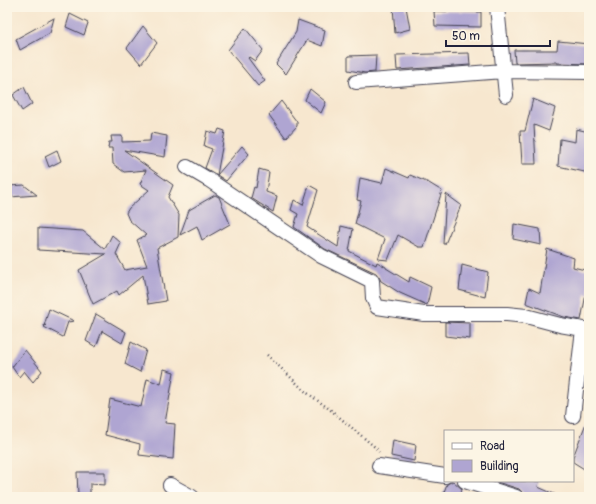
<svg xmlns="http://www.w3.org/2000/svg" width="596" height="504" viewBox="0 0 596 504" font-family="Pangolin,sans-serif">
	<rect width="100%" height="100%" fill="#fcf5e5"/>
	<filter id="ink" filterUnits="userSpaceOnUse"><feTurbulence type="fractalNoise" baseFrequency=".025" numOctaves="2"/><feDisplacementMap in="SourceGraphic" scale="8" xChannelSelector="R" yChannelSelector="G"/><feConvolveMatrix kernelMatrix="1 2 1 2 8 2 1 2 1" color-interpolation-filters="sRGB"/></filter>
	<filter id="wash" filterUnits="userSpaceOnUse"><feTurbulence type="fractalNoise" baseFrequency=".012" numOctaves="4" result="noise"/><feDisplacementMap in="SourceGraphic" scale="16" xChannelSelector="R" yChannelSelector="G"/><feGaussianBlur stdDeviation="0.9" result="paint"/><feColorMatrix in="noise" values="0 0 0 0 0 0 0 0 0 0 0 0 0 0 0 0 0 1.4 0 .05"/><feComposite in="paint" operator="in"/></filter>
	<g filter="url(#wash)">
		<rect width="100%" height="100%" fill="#f7e7cf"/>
		<g id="blocks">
			<path fill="#afa5d2" d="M393,7H406L410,29L395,33Z
				M434,11L481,12V27L435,26Z
				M70,14L88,23L84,35L66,27Z
				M54,18L50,33L20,50L16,39Z
				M298,20L325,30L322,46L307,40L286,74L276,64L296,32Z
				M143,26L157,43L141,64L127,48Z
				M245,28L263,50L255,61L249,57L248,58L265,81L258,86L228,50Z
				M558,41L589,44V64L557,63V62L515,63L514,50H557Z
				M469,53L470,65L397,70L396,56L397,55Z
				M376,55L375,72L365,73L348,70V56Z
				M24,87L32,104L22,111L13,95Z
				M310,89L326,102L321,113L305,100Z
				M533,99L555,108L549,131L534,125L536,164H522L520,131H525Z
				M281,101L297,122V126L286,138L269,115Z
				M219,129L225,131L217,175L205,168L212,149L204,146L207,131L217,134Z
				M576,129L589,132V173L558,166L560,139L575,142Z
				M151,133L167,136L165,157L124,150L173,185L168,197L179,215L178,237L157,248L166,301L148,304L143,275L119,295L117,291L93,304L79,270L106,254L38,250V228L83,231L105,249L112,235L121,243L116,254L125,270L147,266L137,240L146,235L129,220L126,213L129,208L149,190L140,184L146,170L124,172L113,164L112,148H108L109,142H112L111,136H122V142L150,141Z
				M242,146L249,154L226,181L217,175Z
				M57,150L61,161L49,167L45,156Z
				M386,168L409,178L410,175L429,183L442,191L424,247H419L398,235L388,260L378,259L385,239L355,224L361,201L357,200L360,178L382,183Z
				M259,169L269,172L266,192L277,196L273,212L251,198L254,187L256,188Z
				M24,185L37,195L10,197L9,186Z
				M309,185L318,190L307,227L338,247L341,226L353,229L349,251L376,265L377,262L386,267V268L409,282L410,277L431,287L427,305L400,293L381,281L379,277L376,273L325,249L294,227L298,214L291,210L294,200L303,205Z
				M446,194L461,205L445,244H443Z
				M215,195L219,197L230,224L202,240L197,226L180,235L189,210Z
				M514,224L540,229L541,245L513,239Z
				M547,249L574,258L573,267L589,271V295L586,294L581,320L564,317L526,303L529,288L540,293Z
				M462,265L488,272L485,297L459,290Z
				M49,309L74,321L68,322L63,337L44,327L46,325L44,326Z
				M96,314L126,332L122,343L102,331L96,347L86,341Z
				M445,322L470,323V339L445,336Z
				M131,342L146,350L140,372L125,364Z
				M25,350L42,371L33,382L24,371L19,377L12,367Z
				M164,369L174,372L165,423L175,424L173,459L139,455L140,444L105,435L110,399L141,407L147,379L161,384Z
				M588,418H589V472L573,462V457Z
				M393,440L416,445L414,461L391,456Z
				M77,472H105V485L90,484V495H78Z
				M453,481L462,489L459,497H442L447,484Z
				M497,481H539L538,487L561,497H524L522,492L519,489L497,482Z"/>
		</g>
	</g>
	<g filter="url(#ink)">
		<use href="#blocks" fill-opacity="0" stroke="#424051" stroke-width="1"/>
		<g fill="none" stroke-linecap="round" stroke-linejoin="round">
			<defs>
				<path id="street" d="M497,7L506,95
					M356,82L504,71L589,72
					M187,167L209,180L321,256L372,281L373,298L377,307L424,314H507L526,316L560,325L589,330
					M573,416L583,329
					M379,466L445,476
					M465,481L516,497
					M170,485L192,497"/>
			</defs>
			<use href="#street" stroke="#424051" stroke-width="16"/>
			<path stroke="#424051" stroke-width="2.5" stroke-dasharray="1 3" stroke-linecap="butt" d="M267,355L306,392L332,411L376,448L379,452"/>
			<use href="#street" stroke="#fff" stroke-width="14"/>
		</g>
	</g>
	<rect width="596" height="504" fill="none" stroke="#fcf5e5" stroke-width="24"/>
	<rect x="444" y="430" width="130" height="52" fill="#fcf5e5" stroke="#a5a1a1"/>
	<rect x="452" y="443" width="20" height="6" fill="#ffffff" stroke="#a5a1a1"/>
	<text x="480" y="450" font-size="12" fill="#22223b">Road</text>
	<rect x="452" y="460" width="20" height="12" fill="#afa5d2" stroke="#a5a1a1"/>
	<text x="480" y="470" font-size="12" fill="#22223b">Building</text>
	<path d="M446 40v6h104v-6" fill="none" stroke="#22223b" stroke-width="2"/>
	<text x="452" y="40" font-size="12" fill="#22223b" stroke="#fcf5e5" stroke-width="3" paint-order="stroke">50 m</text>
</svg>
